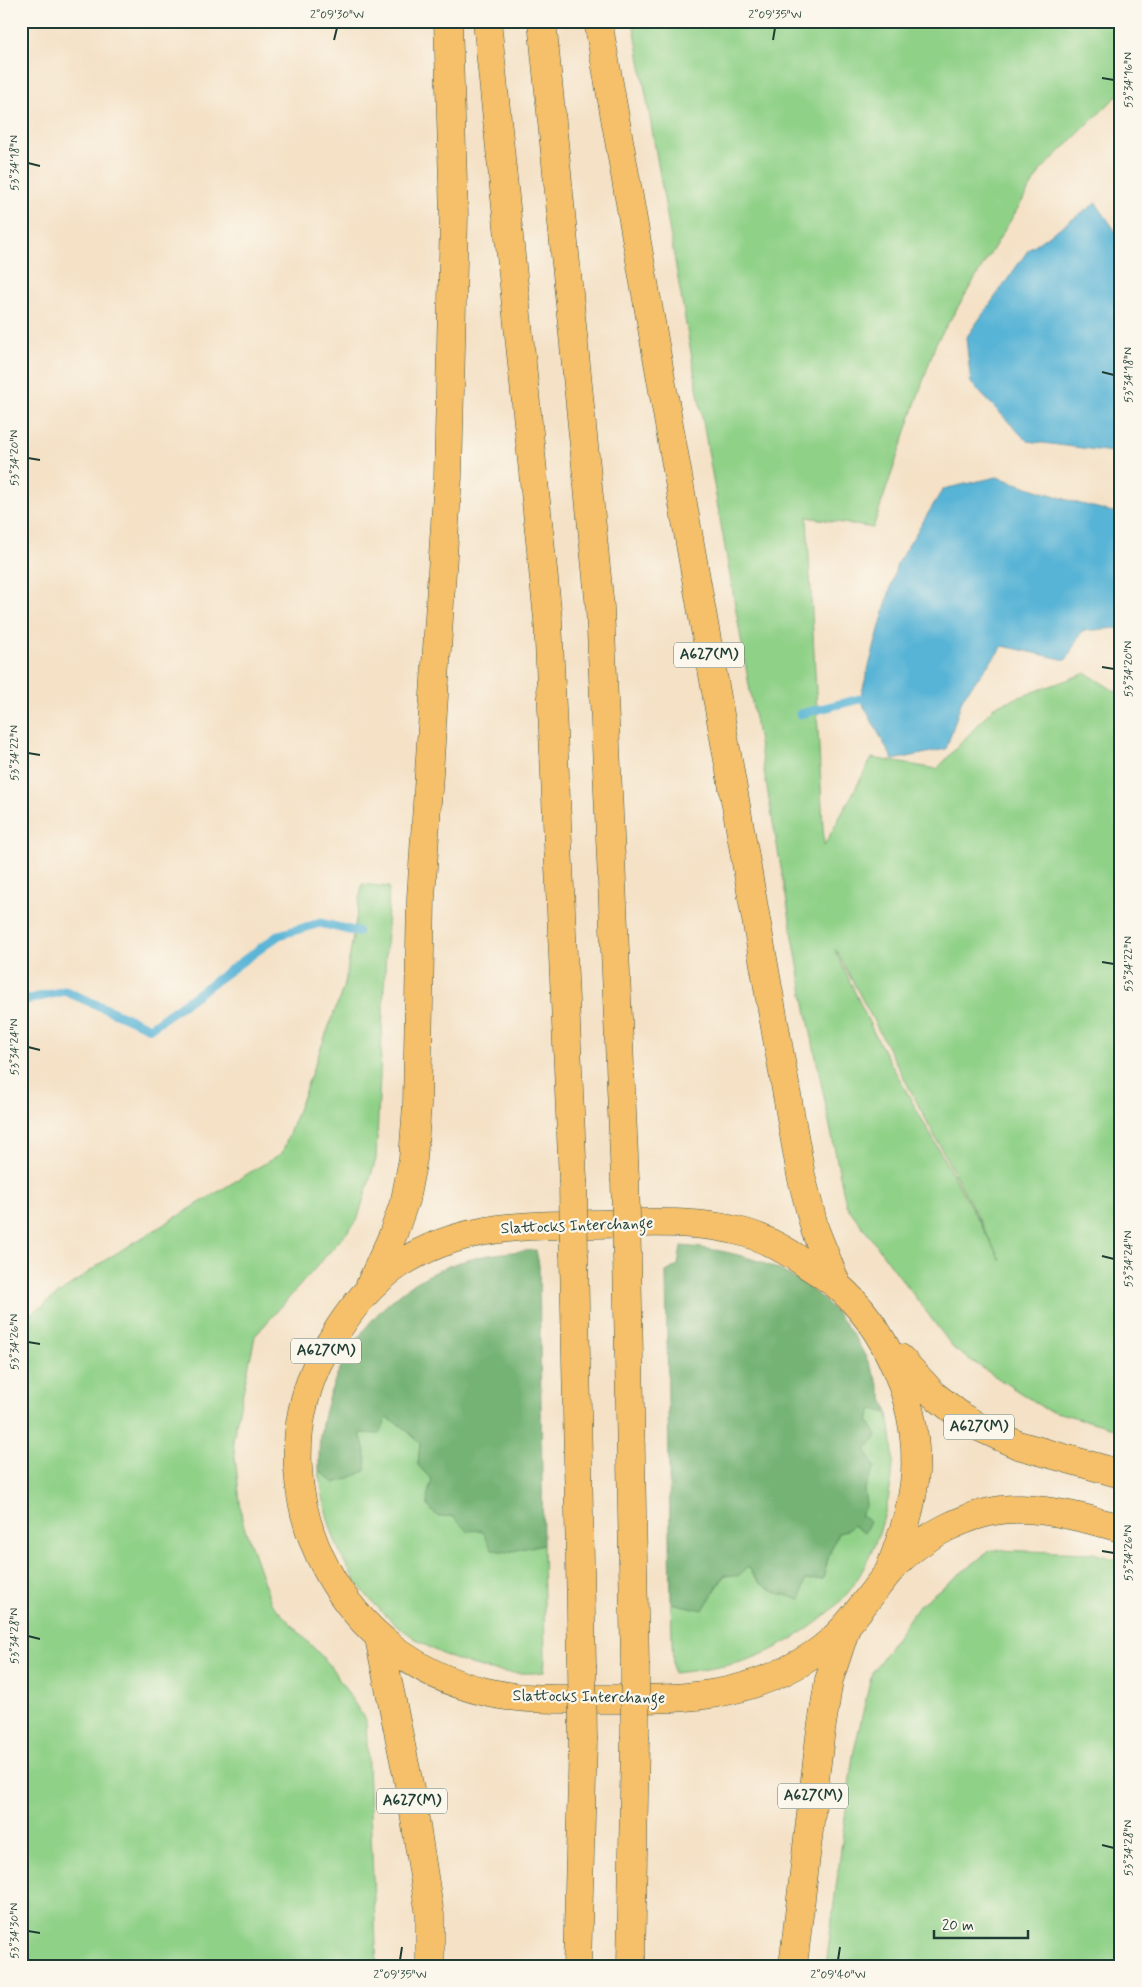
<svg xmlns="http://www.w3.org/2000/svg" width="1142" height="1987" viewBox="0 0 1142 1987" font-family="Mynerve,sans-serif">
	<rect width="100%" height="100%" fill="#fbf7ec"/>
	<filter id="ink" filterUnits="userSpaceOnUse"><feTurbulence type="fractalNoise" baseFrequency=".02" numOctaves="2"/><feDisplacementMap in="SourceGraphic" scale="10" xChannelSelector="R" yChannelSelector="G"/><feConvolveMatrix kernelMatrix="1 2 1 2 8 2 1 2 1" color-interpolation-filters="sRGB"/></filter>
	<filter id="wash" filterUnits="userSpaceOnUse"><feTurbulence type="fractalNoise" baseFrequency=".0096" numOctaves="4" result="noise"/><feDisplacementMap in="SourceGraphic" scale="20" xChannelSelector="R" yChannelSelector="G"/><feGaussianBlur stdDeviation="1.12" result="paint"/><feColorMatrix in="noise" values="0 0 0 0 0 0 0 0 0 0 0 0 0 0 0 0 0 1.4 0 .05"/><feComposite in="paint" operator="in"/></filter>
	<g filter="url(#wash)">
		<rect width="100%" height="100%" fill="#f4e1c6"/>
		<path fill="#90d188" stroke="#58875e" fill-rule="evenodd" d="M633,21H1121V92L1041,170L936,343L873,528L807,517L824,846L872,758L937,769L995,706L1086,673L1121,695V1430L1045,1409L955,1350L846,1205L803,994ZM835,950H836L1001,1261L875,1035Z
			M362,884L389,887L376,1159L357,1221L255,1336L233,1439L242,1520L271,1603L329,1664L366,1721L377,1966H21V1321L107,1259L282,1153L345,983Z
			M872,1408L888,1413C891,1434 895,1456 892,1477C887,1516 873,1558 850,1590C824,1624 771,1656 729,1665C711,1669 692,1671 673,1673L671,1603L703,1609L725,1575H738L748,1567L760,1583L823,1579L829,1555L838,1533L846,1531L853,1525L865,1532L860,1515L866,1505L864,1490L875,1467L865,1451L868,1422Z
			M387,1418L402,1426L420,1443L418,1465L432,1480C427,1498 422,1505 439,1517L452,1516L467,1531L482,1530L508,1552L543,1544L545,1658L544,1672C463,1682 375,1628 341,1555C328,1527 323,1500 319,1470L335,1483L366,1455L360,1433Z
			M991,1550L1093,1553L1121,1561V1966H826L853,1755L872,1673L918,1606Z"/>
		<path fill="#74b374" stroke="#4a7854" d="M681,1246C793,1254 856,1306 888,1413L872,1409L868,1421L877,1435L866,1451L875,1467L864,1490L866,1505L860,1515L870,1521L864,1533L853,1525L846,1531L838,1533L829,1555L823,1579L805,1580L801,1600L778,1593L760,1583L748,1567L738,1576L724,1575L703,1610L671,1603L666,1272L678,1265Z
			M536,1250L539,1265L543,1544L508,1552L492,1550L482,1530L467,1531L452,1516L439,1517C422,1504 427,1498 432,1480L418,1465L420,1443L402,1426L387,1418L379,1434L360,1433L366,1455V1470L355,1476L335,1483L319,1470C319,1459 319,1447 320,1436C331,1353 389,1279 471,1259C492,1253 514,1252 536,1250Z"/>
		<path fill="#58b4d6" stroke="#3c7885" d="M1096,203L1121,239V453L1027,441L971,383L966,338L1029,249Z
			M997,477L1077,503L1121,514V631L1118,628L1082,631L1066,660L1003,646L963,697L946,749L893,760L860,699L897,564L943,489Z"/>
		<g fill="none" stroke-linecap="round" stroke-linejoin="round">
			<path stroke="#58b4d6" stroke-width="9" d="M800,714L860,699
				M21,1001L65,991L150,1028L279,935L320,923L358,932"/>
		</g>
	</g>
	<g filter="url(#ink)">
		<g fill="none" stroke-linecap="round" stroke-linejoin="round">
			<defs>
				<path id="highway" d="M487,21L548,619L573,1180
					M542,21L600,608L625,1179
					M598,21L801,1175L815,1230L837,1285
					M627,1255L635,1664
					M574,1256L582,1665
					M370,1285L392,1237L405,1200L413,1159L417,1105L421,898L448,477L454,216L448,21
					M900,1358L934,1395L961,1416L979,1427L1018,1445L1121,1474
					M889,1571C901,1539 913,1507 915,1473C919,1405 887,1326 834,1283C826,1277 817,1271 809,1266C789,1252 769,1240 746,1233C697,1219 644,1223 594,1224C523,1226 460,1224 398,1265C370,1284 348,1312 331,1341C326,1349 320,1358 316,1367C258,1503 344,1660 486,1692C519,1700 553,1699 587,1699C670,1699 740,1703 813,1655C846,1633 863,1603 888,1573C916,1538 975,1507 1021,1509C1056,1510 1088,1519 1121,1528
					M379,1638L411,1794L430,1915V1966
					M577,1966L583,1740
					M631,1966L635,1739
					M793,1966L820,1737L829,1680L846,1628"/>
			</defs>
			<use href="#highway" stroke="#3f564a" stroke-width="29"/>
			<use href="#highway" stroke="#f6c06b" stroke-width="28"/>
			<defs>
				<path id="highway-bridge" d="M625,1179L627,1255
					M573,1180L574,1256
					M635,1664V1739
					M582,1665L583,1740"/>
			</defs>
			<use href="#highway-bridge" stroke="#3f564a" stroke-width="29" stroke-linecap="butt"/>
			<use href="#highway-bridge" stroke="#f6c06b" stroke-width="28"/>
		</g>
	</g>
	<path fill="none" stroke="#1f3d34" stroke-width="2" d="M334,40L337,28M773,40L775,28M1102,78L1114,80M28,163L40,166M1102,372L1114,375M28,458L40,460M1102,667L1114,669M28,753L40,755M1102,962L1114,964M28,1047L40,1050M1102,1256L1114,1259M28,1342L40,1344M1102,1551L1114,1553M28,1636L40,1639M1102,1845L1114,1848M28,1931L40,1933M400,1960L402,1947M838,1960L840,1947"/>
	<g text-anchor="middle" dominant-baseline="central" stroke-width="4.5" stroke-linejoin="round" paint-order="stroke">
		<g fill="#fbf7ec" stroke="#61756b" stroke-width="1">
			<rect x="674" y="642.5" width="70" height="25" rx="4"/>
			<rect x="291" y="1338.5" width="70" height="25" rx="4"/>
			<rect x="944" y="1414.5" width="70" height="25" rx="4"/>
			<rect x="778" y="1783.5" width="70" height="25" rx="4"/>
			<rect x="377" y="1788.5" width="70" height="25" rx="4"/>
		</g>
		<g font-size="15" font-weight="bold" fill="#1f3d34">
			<text x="709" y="655">A627(M)</text>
			<text x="326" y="1351">A627(M)</text>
			<text x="979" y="1427">A627(M)</text>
			<text x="813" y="1796">A627(M)</text>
			<text x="412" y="1801">A627(M)</text>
		</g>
		<g font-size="16" fill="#1f3d34" stroke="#fbf7ec">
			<text transform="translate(577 1226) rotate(-2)">Slattocks Interchange</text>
			<text transform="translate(589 1697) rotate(1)">Slattocks Interchange</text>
		</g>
	</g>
	<rect width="1142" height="1987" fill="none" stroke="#fbf7ec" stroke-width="55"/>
	<path d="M934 1930v8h94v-8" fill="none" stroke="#1f3d34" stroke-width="2.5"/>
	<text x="942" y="1930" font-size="15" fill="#1f3d34" stroke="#fbf7ec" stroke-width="4" paint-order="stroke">20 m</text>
	<rect x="28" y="28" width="1086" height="1932" fill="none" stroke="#1f3d34" stroke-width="2"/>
	<g font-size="12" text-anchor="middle" fill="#1f3d34">
		<text x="337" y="18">2°09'30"W</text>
		<text x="775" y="18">2°09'35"W</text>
		<text transform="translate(1128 80) rotate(-90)" y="4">53°34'16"N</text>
		<text transform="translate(14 163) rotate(-90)" y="4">53°34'18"N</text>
		<text transform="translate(1128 375) rotate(-90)" y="4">53°34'18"N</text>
		<text transform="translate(14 458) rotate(-90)" y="4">53°34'20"N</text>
		<text transform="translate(1128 669) rotate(-90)" y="4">53°34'20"N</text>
		<text transform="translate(14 753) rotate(-90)" y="4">53°34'22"N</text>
		<text transform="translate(1128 964) rotate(-90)" y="4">53°34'22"N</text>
		<text transform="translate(14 1047) rotate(-90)" y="4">53°34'24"N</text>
		<text transform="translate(1128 1259) rotate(-90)" y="4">53°34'24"N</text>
		<text transform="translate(14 1342) rotate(-90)" y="4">53°34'26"N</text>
		<text transform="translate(1128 1553) rotate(-90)" y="4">53°34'26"N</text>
		<text transform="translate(14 1636) rotate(-90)" y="4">53°34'28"N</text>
		<text transform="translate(1128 1848) rotate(-90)" y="4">53°34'28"N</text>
		<text transform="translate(14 1931) rotate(-90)" y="4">53°34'30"N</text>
		<text x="400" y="1978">2°09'35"W</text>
		<text x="838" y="1978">2°09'40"W</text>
	</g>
</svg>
